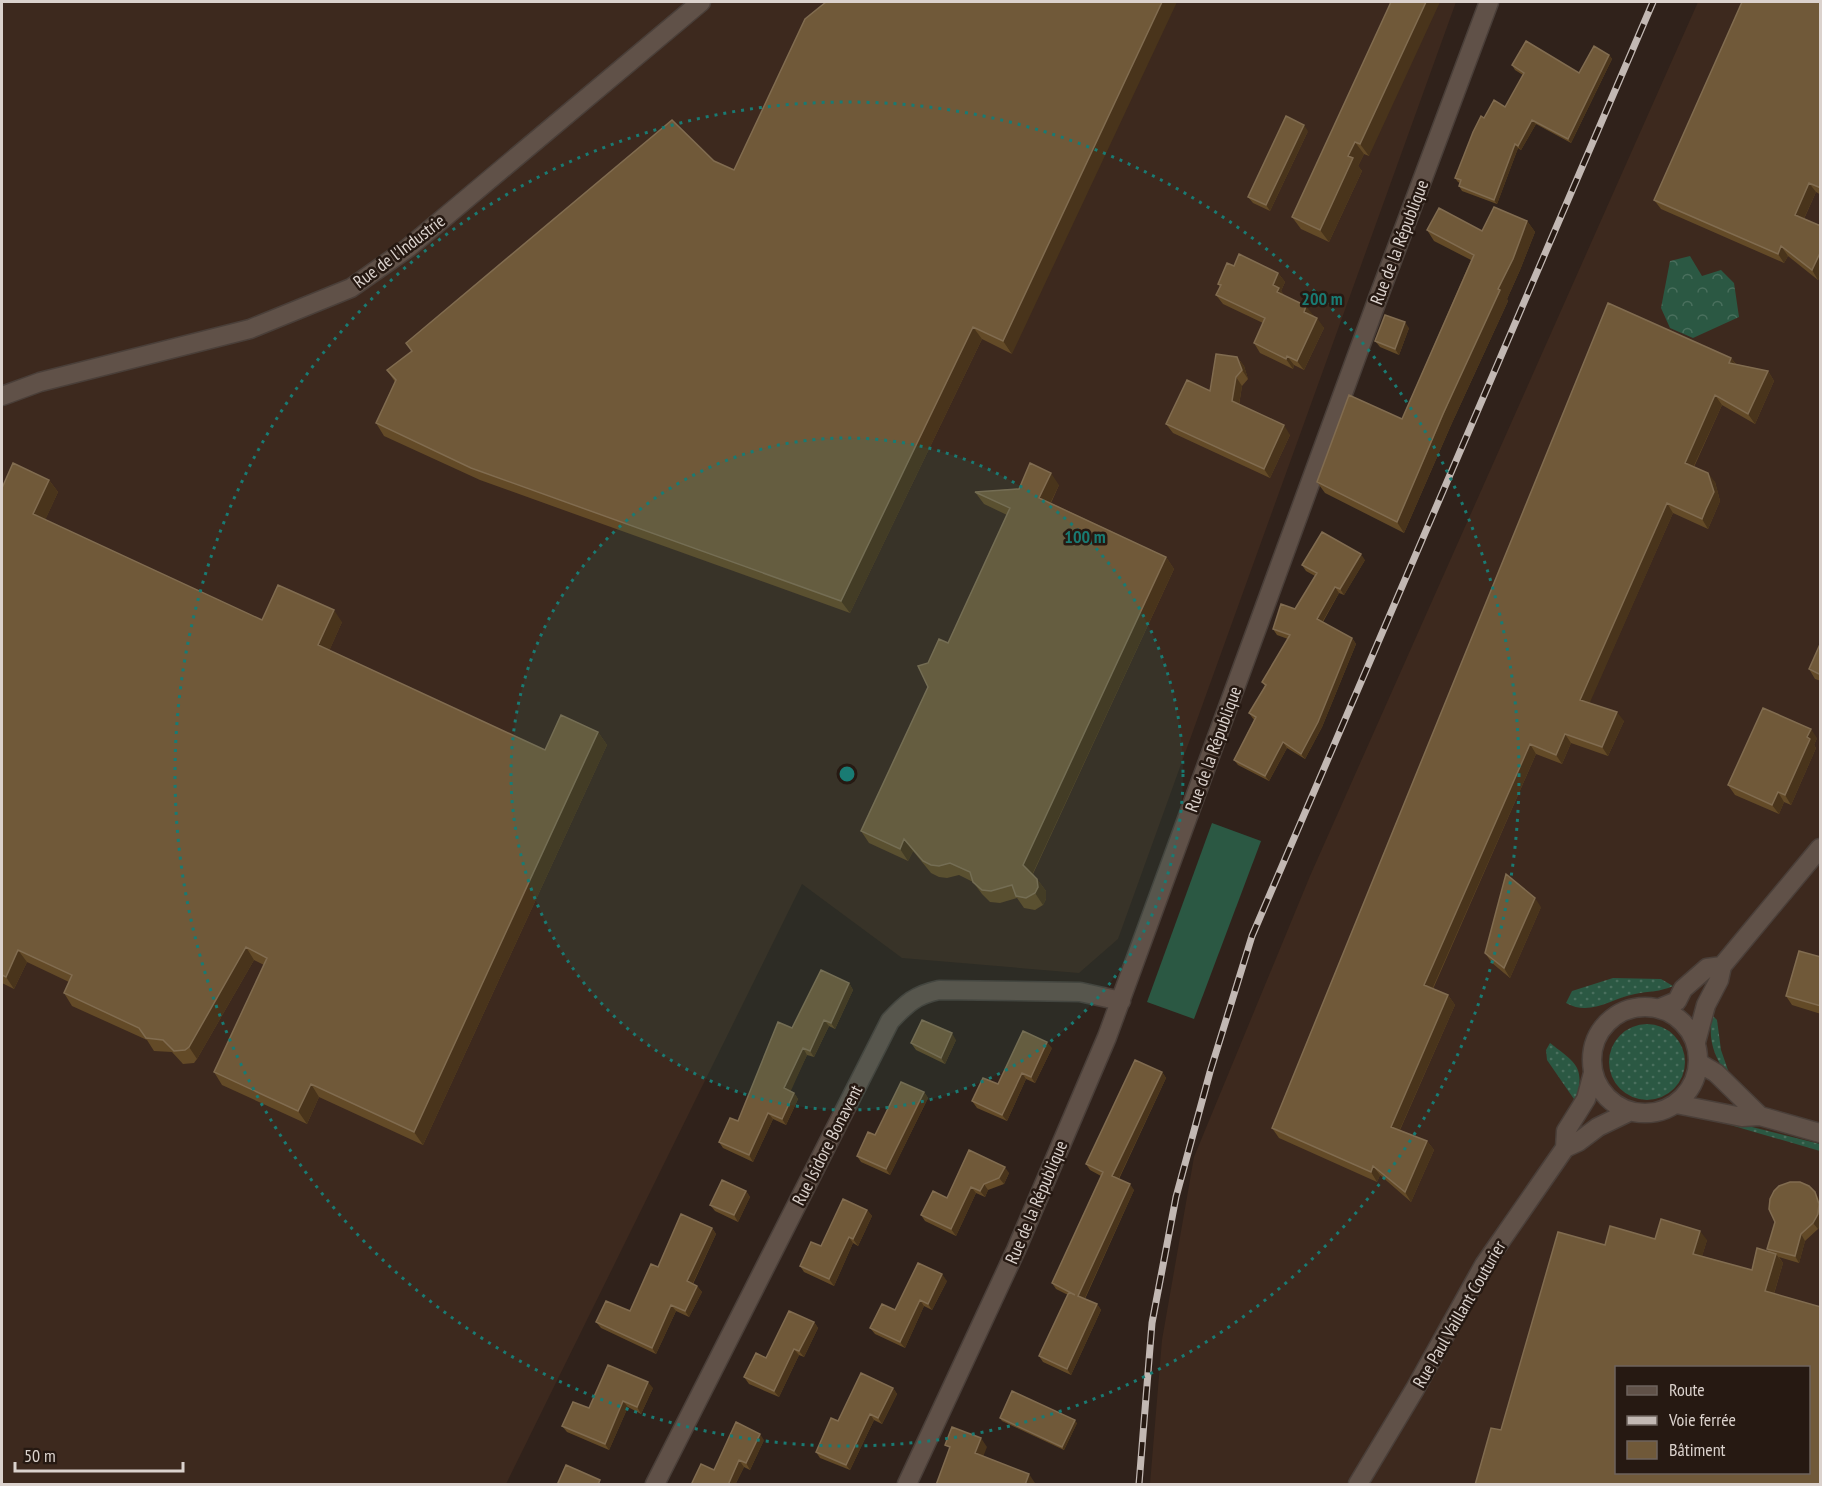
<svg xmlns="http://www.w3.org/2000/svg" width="1822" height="1486" viewBox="0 0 1822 1486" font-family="'PT Sans Narrow',sans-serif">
	<defs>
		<pattern id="grass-dots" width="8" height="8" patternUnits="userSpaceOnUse" patternTransform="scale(1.5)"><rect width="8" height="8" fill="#2b5843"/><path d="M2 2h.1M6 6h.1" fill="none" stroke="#496f5d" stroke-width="1.8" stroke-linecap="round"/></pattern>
		<pattern id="park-crowns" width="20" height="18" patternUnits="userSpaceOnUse" patternTransform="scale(1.5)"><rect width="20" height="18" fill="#2b5843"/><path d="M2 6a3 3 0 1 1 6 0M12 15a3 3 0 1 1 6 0" fill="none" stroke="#496f5d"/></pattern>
	</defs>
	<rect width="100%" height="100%" fill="#30221b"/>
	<path fill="#3d291e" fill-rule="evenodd" d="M2,2H1456L1118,939L1079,973L902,958L802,884L506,1484H2Z
		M1698,2H1820V1484H1150L1162,1340L1194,1157L1310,876ZM1616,1368H1808V1472H1616Z"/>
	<path fill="url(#grass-dots)" d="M1613,978L1661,979L1673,986C1660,992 1649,991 1635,994C1611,998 1591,1017 1566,1003L1572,991Z
		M1712,1015L1717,1020L1721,1050L1729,1073L1728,1075C1713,1057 1708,1038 1712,1015Z
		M1609 1062a38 38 0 1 1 76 0a38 38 0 1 1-76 0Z
		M1550,1043C1577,1064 1585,1066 1576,1102L1547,1060L1546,1050Z
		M1728,1121L1820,1144V1151L1727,1124Z"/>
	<path fill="url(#park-crowns)" d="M1690,256L1702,276L1721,270L1734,283L1739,317L1693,338L1670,328L1661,308L1670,261Z"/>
	<path fill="#2b5843" d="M1212,823L1261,841L1194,1019L1147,1002Z"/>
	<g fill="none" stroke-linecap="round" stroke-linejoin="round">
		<defs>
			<path id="minor" d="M2,396L40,382L250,329L351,288L408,248L701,2
				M1592 1060a53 53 0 1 1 106 0a53 53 0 1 1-106 0Z
				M1660,1008L1677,1001L1683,989L1707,968L1722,966
				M1696,1042L1706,1005L1719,980L1722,966L1820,848
				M1699,1063L1716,1073L1760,1116
				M1676,1104L1742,1117L1760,1116L1820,1133
				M1565,1148L1566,1131L1586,1099L1593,1073
				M655,1484L890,1021C906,1004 915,995 939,990L1080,992L1121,1001
				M907,1484L1016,1250L1107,1037L1378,298L1489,2
				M1358,1484L1415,1389L1484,1265L1565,1148L1578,1142L1598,1127L1629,1112"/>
		</defs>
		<use href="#minor" stroke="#4a3f39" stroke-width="21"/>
		<use href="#minor" stroke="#605148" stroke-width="18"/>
		<defs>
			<path id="rail" d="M1139,1484L1152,1323L1176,1197L1210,1072L1252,936L1653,2"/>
		</defs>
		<use href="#rail" stroke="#c2b8b3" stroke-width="7"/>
		<use href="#rail" stroke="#261912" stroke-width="4.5" stroke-dasharray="14" stroke-linecap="butt"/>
	</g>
	<path fill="#634a27" d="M1391,2L1369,156L1364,154L1358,166L1362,171L1329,242L1301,229L1292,217Z
		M1821,2V195L1816,192L1804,219L1821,226V275L1818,280L1788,256L1784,263L1661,209L1654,200Z
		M805,19L1012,354L982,339L850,613L480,480L384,436L376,423L395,382L387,370L714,161L734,170Z
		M1609,55L1612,59L1571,143L1536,124L1521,150L1518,148L1497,204L1462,191L1459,186L1460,183L1458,182L1455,178L1484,118L1505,107L1523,75L1515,70L1512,65L1579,73Z
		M1308,131L1270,211L1253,203L1248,197Z
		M1527,221L1535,232L1520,270L1507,299L1508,301L1451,425L1404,533L1325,493L1317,482L1402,419L1471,260L1434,241L1427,230L1482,231Z
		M1234,266L1278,273L1285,282L1281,291L1284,295L1313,315L1324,328L1304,370L1294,365L1293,369L1260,353L1254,343L1263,323L1223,304L1216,295L1220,287L1218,284Z
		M1409,328L1399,355L1380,347L1375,341Z
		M1237,357L1244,366L1248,379L1242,386L1239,405L1290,435L1270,478L1173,433L1166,424L1210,391Z
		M1731,358L1736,364L1768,371L1774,381L1755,424L1722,405L1694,467L1715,482L1720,501L1708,529L1673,513L1589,703L1624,721L1608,756L1571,743L1562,764L1536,754L1433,989L1448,995L1455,1005L1400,1130L1427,1141L1434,1150L1411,1202L1380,1175L1377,1182L1279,1138L1272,1128Z
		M49,480L58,492L45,520L262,620L342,622L329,651L545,750L598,732L607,745L423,1145L319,1097L307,1124L222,1085L214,1072L264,965L254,960L197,1059L194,1063L183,1064L172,1052L154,1051L147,1040L72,1006L64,993L69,982L27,962L14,989L2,983V488Z
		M1059,485L1051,503L1166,557L1174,569L1033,874L1037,879L1046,891V899L1043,905L1035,910L1024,908L1017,898L1000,903L990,902L982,894L973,882L959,875L947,878L939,877L931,873L913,851L908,861L869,843L861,831L928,687V663L948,643L1007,515L984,504L975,492Z
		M1365,560L1344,595L1339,593L1323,622L1352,638L1356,644L1322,727L1305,759L1287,748L1269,781L1238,765L1234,760L1254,720L1249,713L1265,686L1262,682L1288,639L1277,635L1273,629L1295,609L1315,576L1306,571L1302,565Z
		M1821,642V681L1815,679L1809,669Z
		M1817,738L1814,745L1816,748L1791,805L1784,802L1779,814L1735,795L1728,785Z
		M1541,907L1510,978L1492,963L1485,953Z
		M1821,957V1014L1792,1005L1786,996Z
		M849,983L853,990L835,1029L829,1026L814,1057L807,1055L790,1091L794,1093L798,1099L786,1125L773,1119L753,1162L723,1148L719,1142L738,1121L792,1028Z
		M956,1040L945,1064L916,1050L911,1043Z
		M1052,1048L1035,1083L1026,1079L1007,1121L977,1108L972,1101Z
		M1162,1072L1166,1078L1119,1179L1134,1190L1085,1299L1097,1304L1101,1310L1071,1375L1043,1362L1039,1356L1068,1295L1056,1289L1052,1283L1101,1176L1090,1170L1086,1164Z
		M924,1092L928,1098L890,1175L861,1162L857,1156Z
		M969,1150L1009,1173L1004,1184L988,1190L985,1197L976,1193L956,1236L925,1221L921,1215L947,1198Z
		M746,1191L750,1197L738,1222L715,1211L710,1205Z
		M1819,1199L1821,1202V1224L1818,1229L1805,1241L1799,1263L1779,1257L1783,1263L1774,1294L1501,1430L1605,1245L1655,1239L1707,1240L1702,1256L1752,1270L1769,1252L1767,1249Z
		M867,1210L872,1216L858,1246L853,1243L834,1286L804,1272L800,1266L821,1246Z
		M712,1228L716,1234L693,1284L697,1286L702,1292L689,1317L676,1311L656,1354L601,1328L596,1322L630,1311L658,1267Z
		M947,1281L932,1310L924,1306L905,1348L875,1334L870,1328L895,1310Z
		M814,1322L818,1328L804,1357L799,1355L779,1397L749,1384L744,1377L766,1358Z
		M653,1388L641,1414L628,1407L609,1450L567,1432L562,1426L589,1408Z
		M893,1388L897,1394L882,1424L874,1420L850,1470L820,1458L816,1452L838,1421Z
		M1000,1418L1077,1423L1064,1450L1002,1421Z
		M764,1440L750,1470L744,1467L735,1485H691Z"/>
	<path fill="#49341b" d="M1162,2H1177L1012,354L1003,341Z
		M1426,2H1440L1369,156L1360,144Z
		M1609,55L1612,59L1571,143L1568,139Z
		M1532,120L1536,124L1521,150L1518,146Z
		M1304,125L1308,131L1270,211L1266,205Z
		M1355,142L1364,154L1358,166L1362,171L1329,242L1320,230L1348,156Z
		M1515,144L1518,148L1497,204L1494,200Z
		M1809,183L1816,192L1801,225L1795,215Z
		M1527,221L1535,232L1520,270L1507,299L1508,301L1451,425L1404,533L1397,522L1498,289Z
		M1781,246L1788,256L1784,263L1778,254Z
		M1821,251V275L1818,280L1812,270Z
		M1278,273L1285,282L1281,291L1285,297L1277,292L1273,285Z
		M1306,306L1313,315L1310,321L1304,312Z
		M1317,318L1324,328L1304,370L1297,361Z
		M1405,322L1409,328L1399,355L1395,349Z
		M973,327L982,339L850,613L841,601Z
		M1287,356L1294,365L1293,369L1286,359Z
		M1237,357L1244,366L1248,379L1242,370Z
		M1731,358L1738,367L1729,363Z
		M1768,371L1774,381L1755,424L1748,414Z
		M1236,377L1242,386L1238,410L1232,401Z
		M1715,395L1722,405L1691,472L1685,463Z
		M1284,425L1290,435L1270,478L1264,469Z
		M1051,473L1059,485L1047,510L1039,498Z
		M1708,473L1715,482L1720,501L1708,529L1702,519Z
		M49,480L58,492L42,527L33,514Z
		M1667,503L1673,513L1587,709L1580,700Z
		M1361,554L1365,560L1344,595L1340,589Z
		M1166,557L1174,569L1031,877L1023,865Z
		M1335,587L1339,593L1321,624L1317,619Z
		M334,610L342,622L326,658L318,645Z
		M1352,638L1356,644L1322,727L1305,759L1301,754Z
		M1617,712L1624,721L1608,756L1602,747Z
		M1811,729L1817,738L1814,745L1816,748L1791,805L1785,795Z
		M598,732L607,745L423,1145L414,1132Z
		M1565,734L1571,743L1562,764L1556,755Z
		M1283,742L1287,748L1269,781L1265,776Z
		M1530,744L1536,754L1430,994L1424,985Z
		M1778,792L1784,802L1779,814L1772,805Z
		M904,839L913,851L908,861L900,849Z
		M1037,879L1046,891V899L1043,905L1035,893Z
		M1535,898L1541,907L1510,978L1504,968Z
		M246,947L254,960L197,1059L189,1047Z
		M18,950L27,962L14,989L6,977Z
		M849,983L853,990L835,1029L831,1023Z
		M1448,995L1455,1005L1397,1136L1391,1127Z
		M824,1020L829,1026L814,1057L810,1051Z
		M952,1033L956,1040L945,1064L941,1058Z
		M1047,1042L1052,1048L1035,1083L1031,1077Z
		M803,1048L807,1055L789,1095L784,1088Z
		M1162,1072L1166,1078L1117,1182L1112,1176Z
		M1022,1073L1026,1079L1007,1121L1002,1115Z
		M311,1084L319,1097L307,1124L298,1111Z
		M924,1092L928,1098L890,1175L886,1169Z
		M794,1093L798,1099L786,1125L782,1119Z
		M768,1113L773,1119L753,1162L749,1155Z
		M1427,1141L1434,1150L1411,1202L1405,1192Z
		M1373,1166L1380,1175L1377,1182L1371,1172Z
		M1005,1167L1009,1173L1004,1184L999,1178Z
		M984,1184L988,1190L985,1197L980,1191Z
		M1130,1184L1134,1190L1083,1302L1078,1296Z
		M971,1187L976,1193L956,1236L951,1229Z
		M746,1191L750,1197L738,1222L734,1215Z
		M1815,1192L1821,1202V1224L1818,1229L1813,1223Z
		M867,1210L872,1216L858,1246L853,1239Z
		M712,1228L716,1234L691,1287L687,1281Z
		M1700,1231L1707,1240L1700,1263L1693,1254Z
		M1801,1234L1805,1241L1799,1263L1795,1256Z
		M849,1237L853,1243L834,1286L829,1279Z
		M1776,1254L1783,1263L1772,1300L1765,1291Z
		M942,1274L947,1281L932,1310L928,1304Z
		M697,1286L702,1292L689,1317L685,1311Z
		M920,1300L924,1306L905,1348L900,1342Z
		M1097,1304L1101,1310L1071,1375L1067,1369Z
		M671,1305L676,1311L656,1354L652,1348Z
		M814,1322L818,1328L804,1357L799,1351Z
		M794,1349L799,1355L779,1397L774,1391Z
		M648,1382L653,1388L641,1414L637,1407Z
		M893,1388L897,1394L882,1424L878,1418Z
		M623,1401L628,1407L609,1450L605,1444Z
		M870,1414L874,1420L850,1470L846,1465Z
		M1075,1420L1077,1423L1064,1450L1062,1447Z
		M760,1434L764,1440L750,1470L746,1463Z
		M981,1438L987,1447L981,1462L975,1453Z
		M739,1460L744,1467L735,1485H728Z
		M1029,1474L1035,1483L1034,1485H1025Z"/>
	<path fill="#705939" stroke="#816c50" stroke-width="1.5" fill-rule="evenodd" d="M826,2H1162L1003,341L973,327L841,601L471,468L376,423L396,380L387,370L412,351L406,343L672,120L714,161L734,170L805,19Z
		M1391,2H1426L1360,144L1355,142L1348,156L1353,158L1320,230L1292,217Z
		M1742,2H1821V188L1809,183L1795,215L1821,226V251L1812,270L1781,246L1778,254L1654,200Z
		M1526,41L1579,73L1594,46L1609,55L1568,139L1532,120L1518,146L1515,144L1494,200L1459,186L1461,180L1455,178L1473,132L1481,116L1484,118L1494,100L1505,107L1524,73L1512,65Z
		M1286,116L1304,125L1266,205L1248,197Z
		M1494,207L1527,221L1513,259L1498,289L1500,290L1443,414L1397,522L1317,482L1349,395L1402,419L1474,255L1427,230L1439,208L1482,231Z
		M1239,254L1278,273L1273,285L1279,288L1277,292L1306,306L1304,312L1317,318L1297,361L1287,356L1286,359L1254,343L1265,318L1216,295L1221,285L1218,284L1227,263L1234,266Z
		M1608,303L1731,358L1729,363L1768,371L1748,414L1715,395L1685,463L1708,473L1714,492L1706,509L1702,519L1667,503L1580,700L1617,712L1602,747L1565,734L1556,755L1530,744L1424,985L1448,995L1391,1127L1427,1141L1405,1192L1373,1166L1371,1172L1272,1128Z
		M1385,315L1405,322L1395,349L1375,341Z
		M1216,354L1237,357L1242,370L1236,377L1232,401L1284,425L1264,469L1166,424L1187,380L1210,391Z
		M13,463L49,480L33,514L262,620L278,585L334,610L318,645L545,750L561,715L598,732L414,1132L311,1084L298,1111L214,1072L267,958L246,947L189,1047L185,1050L174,1051L163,1040L146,1038L139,1028L64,993L72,975L18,950L6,977L2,975V488Z
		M1030,463L1051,473L1039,498L1166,557L1023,865L1037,879L1038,887L1035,893L1026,898L1016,896L1012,885L991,891L982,890L973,882L970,872L950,863L939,866L931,865L923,861L904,839L900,849L861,831L928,687L918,666L928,663L939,639L948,643L1010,508L975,492L1019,489Z
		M1322,532L1361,554L1340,589L1335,587L1317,619L1352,638L1318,722L1301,754L1283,742L1265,776L1234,760L1256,717L1249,713L1266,685L1262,682L1290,635L1273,629L1281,604L1295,609L1317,573L1302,565Z
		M1821,642V675L1809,669Z
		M1763,708L1811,729L1807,737L1810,739L1785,795L1778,792L1772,805L1728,785Z
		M1506,874L1535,898L1504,968L1485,953Z
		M1799,951L1821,957V1006L1786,996Z
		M821,970L849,983L831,1023L824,1020L810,1051L803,1048L784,1088L794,1093L782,1119L768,1113L749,1155L719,1142L730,1118L738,1121L778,1022L792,1028Z
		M922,1020L952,1033L941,1058L911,1043Z
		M1023,1031L1047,1042L1031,1077L1022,1073L1002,1115L972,1101L983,1078L998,1084Z
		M1135,1060L1162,1072L1112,1176L1130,1184L1078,1296L1097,1304L1067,1369L1039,1356L1069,1292L1075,1295L1052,1283L1103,1172L1086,1164Z
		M901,1082L924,1092L886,1169L857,1156L868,1132L875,1135Z
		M969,1150L1005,1167L999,1178L984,1184L980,1191L971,1187L951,1229L921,1215L933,1191L947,1198Z
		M722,1180L746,1191L734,1215L710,1205Z
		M1790,1182H1800L1809,1186L1815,1192L1819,1204L1818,1214L1813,1223L1801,1234L1795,1256L1767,1249L1775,1222L1769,1209L1770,1199L1774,1191L1779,1186Z
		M843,1199L867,1210L853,1239L849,1237L829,1279L800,1266L811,1242L821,1246Z
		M681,1214L712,1228L687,1281L697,1286L685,1311L671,1305L652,1348L596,1322L606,1301L630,1311L651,1264L658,1267Z
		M1661,1219L1700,1231L1693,1254L1752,1270L1757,1248L1776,1254L1765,1291L1821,1307V1485H1475L1491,1428L1501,1430L1558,1232L1605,1245L1610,1226L1655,1239ZM1617,1368H1809V1473H1617Z
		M918,1263L942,1274L928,1304L920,1300L900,1342L870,1328L882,1304L895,1310Z
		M789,1311L814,1322L799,1351L794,1349L774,1391L744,1377L756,1353L766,1358Z
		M608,1365L648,1382L637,1407L623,1401L605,1444L562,1426L573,1402L589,1408Z
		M861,1373L893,1388L878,1418L870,1414L846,1465L816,1452L831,1418L838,1421Z
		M1012,1391L1075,1420L1062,1447L1000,1418Z
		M736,1422L760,1434L746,1463L739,1460L728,1485H691L701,1464L714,1470Z
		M952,1427L981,1438L975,1453L1029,1474L1025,1485H936L950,1447L945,1445Z
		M566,1465L600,1480L598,1485H557Z"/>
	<circle cx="847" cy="774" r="336" fill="#197b73" fill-opacity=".12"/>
	<g fill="none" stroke="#197b73" stroke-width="3" stroke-dasharray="3 6">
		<circle cx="847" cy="774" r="336"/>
		<circle cx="847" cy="774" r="672"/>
	</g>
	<g text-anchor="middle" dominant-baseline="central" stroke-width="5" stroke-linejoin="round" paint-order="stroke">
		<g font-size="18" fill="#dbd2cd" stroke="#261912">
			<text transform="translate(1399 242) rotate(-69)">Rue de la République</text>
			<text transform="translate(399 251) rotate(-37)">Rue de l'Industrie</text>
			<text transform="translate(1213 749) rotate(-70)">Rue de la République</text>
			<text transform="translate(827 1145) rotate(-63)">Rue Isidore Bonavent</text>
			<text transform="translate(1036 1202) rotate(-67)">Rue de la République</text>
			<text transform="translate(1459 1314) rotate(-60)">Rue Paul Vaillant Couturier</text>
		</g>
	</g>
	<circle cx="847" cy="774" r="9" fill="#197b73" stroke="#261912" stroke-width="3"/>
	<g font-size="18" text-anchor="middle" font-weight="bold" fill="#197b73" stroke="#261912" stroke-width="5" stroke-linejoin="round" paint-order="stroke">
		<text x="1322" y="305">200 m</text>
		<text x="1085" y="543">100 m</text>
	</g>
	<rect width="1822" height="1486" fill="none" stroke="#dbd2cd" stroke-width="6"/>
	<rect x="1615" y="1366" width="195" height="108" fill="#261912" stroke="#6e635d" stroke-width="1.5"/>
	<rect x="1627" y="1386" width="30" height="9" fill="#605148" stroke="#6e635d" stroke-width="1.5"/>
	<text x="1669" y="1396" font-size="18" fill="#dbd2cd">Route</text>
	<rect x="1627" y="1416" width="30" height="9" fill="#c2b8b3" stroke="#6e635d" stroke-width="1.5"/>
	<text x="1669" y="1426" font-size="18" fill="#dbd2cd">Voie ferrée</text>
	<rect x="1627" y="1441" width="30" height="18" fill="#705939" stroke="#6e635d" stroke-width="1.5"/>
	<text x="1669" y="1456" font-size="18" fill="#dbd2cd">Bâtiment</text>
	<path d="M15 1462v9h168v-9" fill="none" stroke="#dbd2cd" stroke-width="3"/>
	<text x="24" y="1462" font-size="18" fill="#dbd2cd" stroke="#261912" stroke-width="4.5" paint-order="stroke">50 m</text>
</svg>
